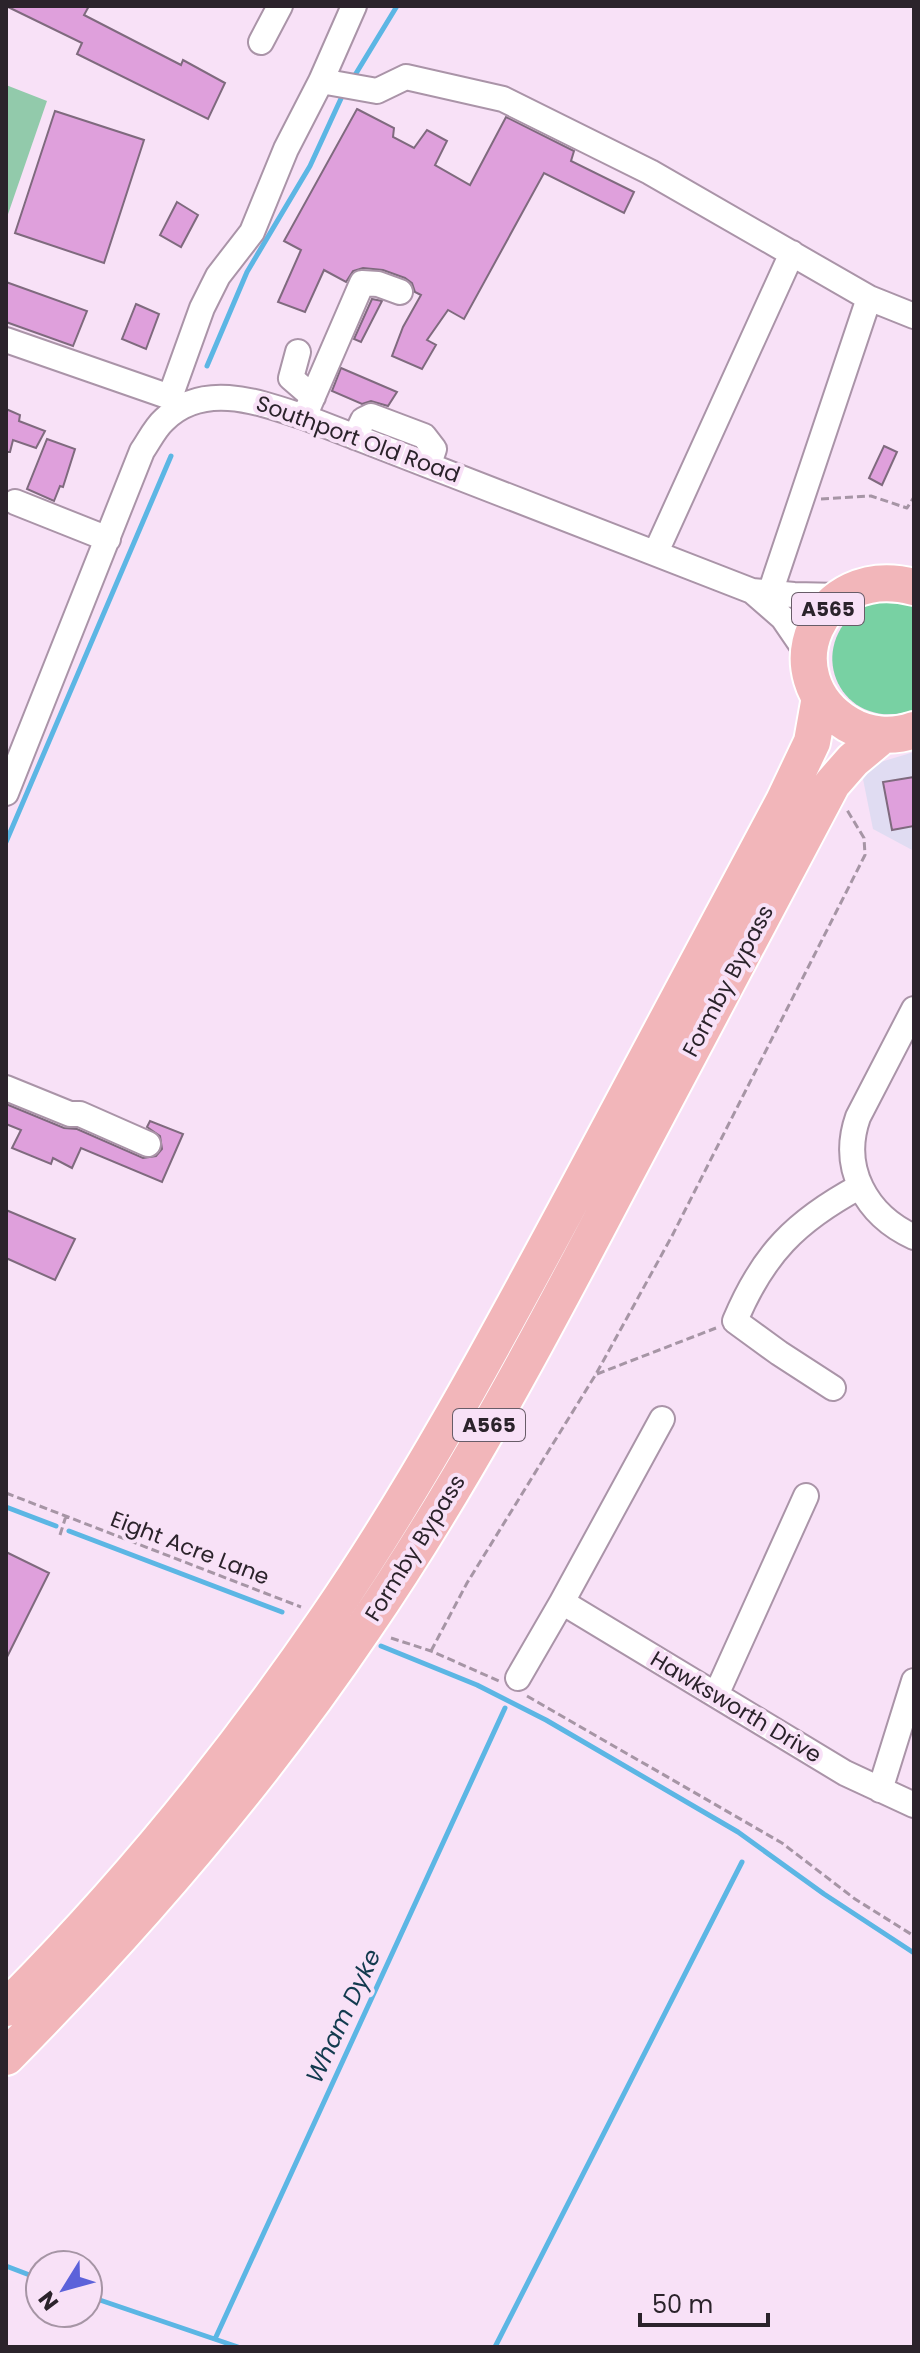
<svg xmlns="http://www.w3.org/2000/svg" width="920" height="2353" viewBox="0 0 920 2353" font-family="Poppins,sans-serif">
	<rect width="100%" height="100%" fill="#f8e1f7"/>
	<path fill="#e0dcf2" d="M914,752V851L873,829L863,779L874,764Z"/>
	<path fill="#92caab" d="M6,85L47,101L6,220Z"/>
	<path fill="#78d1a3" d="M872,601L914,603V710C838,736 797,639 872,601Z"/>
	<g fill="none" stroke-linecap="round" stroke-linejoin="round">
		<path stroke="#5cb6e4" stroke-width="5" d="M352,80L397,6
			M207,366L247,272L310,166L344,92
			M6,842L171,456
			M6,1507L56,1526
			M69,1531L282,1612
			M381,1646L477,1685L546,1720L738,1832L824,1894L914,1953
			M6,2266L40,2279
			M88,2296L238,2347
			M215,2339L505,1708
			M495,2347L742,1862"/>
	</g>
	<path fill="#dfa0dc" stroke="#7f6a7e" stroke-width="2" d="M6,6H89L84,15L181,65L183,60L225,83L208,119L77,54L82,43Z
		M357,109L394,128L393,137L414,148L427,130L447,141L435,165L470,185L506,117L574,151L571,161L634,192L624,213L544,173L464,319L448,310L427,340L436,345L422,369L392,356L403,327L421,295L415,292L412,283L405,278L383,270L363,268L353,271L346,282L324,270L305,312L278,302L301,250L284,241Z
		M55,111L144,140L104,263L15,233Z
		M177,202L198,215L181,247L160,235Z
		M6,282L87,311L73,346L6,322Z
		M372,299L382,301L361,342L354,339Z
		M136,304L159,314L146,349L122,339Z
		M341,368L397,392L388,406L371,401L362,404L332,391Z
		M6,409L20,415L19,421L45,431L36,448L13,440L10,452H6Z
		M47,439L75,449L63,487L60,486L54,501L27,489Z
		M884,446L897,452L882,485L869,478Z
		M914,777V826L892,830L883,782Z
		M6,1104L64,1128L77,1129L143,1158L156,1156L162,1149L160,1136L147,1127L150,1121L183,1134L162,1182L81,1148L72,1168L53,1158L51,1164L12,1148L21,1130L6,1124Z
		M6,1210L75,1239L55,1280L6,1258Z
		M6,1552L49,1573L6,1659Z"/>
	<g fill="none" stroke-linecap="round" stroke-linejoin="round">
		<defs>
			<path id="minor" d="M261,42L280,6
				M321,81L377,91L406,77L503,99L650,172L869,298L914,316
				M6,340L170,397L179,407
				M298,352L291,378L313,397
				M170,397L202,308L218,276L252,232L286,149L321,81L354,6
				M304,417L362,283L378,284L400,292
				M355,437L363,420L371,416L424,436L434,449L429,464
				M15,502L108,539
				M656,552L792,253
				M752,591L783,618L809,656
				M770,593L869,298
				M6,793L142,451C149,441 155,428 164,420C203,381 259,402 304,417L752,591L794,595L841,596
				M914,1009L858,1117C840,1168 866,1215 914,1237
				M6,1088L70,1114H80L148,1144
				M833,1388L779,1353L735,1321C763,1254 796,1221 859,1187
				M662,1419L562,1602L845,1773L914,1805
				M518,1678L562,1602
				M716,1695L806,1496
				M880,1790L914,1681"/>
			<path id="highway" d="M914,587C817,561 770,677 848,724C868,736 892,738 914,730
				M6,2008C125,1889 233,1756 328,1617C421,1481 498,1336 576,1191C645,1061 714,931 784,801L812,742L820,697
				M6,2057C137,1925 260,1782 364,1628C459,1489 539,1339 617,1190C689,1055 760,919 832,784L853,760L883,735"/>
		</defs>
		<use href="#minor" stroke="#aa94a8" stroke-width="28"/>
		<use href="#highway" stroke="#fff" stroke-width="40"/>
		<path stroke="#a695a5" stroke-width="3" stroke-dasharray="8 4" stroke-linecap="butt" d="M821,499L871,496L907,508L914,497
			M597,1374L716,1328
			M6,1493L301,1607
			M60,1535L66,1516
			M391,1638L431,1651L499,1681
			M431,1651L467,1583L596,1374L672,1236L865,855L864,838L847,810
			M527,1696L782,1843L855,1899L914,1936"/>
		<use href="#minor" stroke="#fff" stroke-width="24"/>
		<use href="#highway" stroke="#f2b6ba" stroke-width="36"/>
	</g>
	<g text-anchor="middle" dominant-baseline="central" stroke-width="8" stroke-linejoin="round" paint-order="stroke">
		<g fill="#f8e1f7" stroke="#685c68" stroke-width="2">
			<rect x="792" y="593" width="72" height="32" rx="6"/>
			<rect x="453" y="1409" width="72" height="32" rx="6"/>
		</g>
		<g font-size="20" font-weight="bold" fill="#2b232b">
			<text x="828" y="609">A565</text>
			<text x="489" y="1425">A565</text>
		</g>
		<g font-size="22" fill="#2b232b" stroke="#f8e1f7">
			<text transform="translate(358 439) rotate(20)">Southport Old Road</text>
			<text transform="translate(728 981) rotate(-62)">Formby Bypass</text>
			<text transform="translate(190 1548) rotate(21)">Eight Acre Lane</text>
			<text transform="translate(415 1548) rotate(-58)">Formby Bypass</text>
			<text transform="translate(736 1707) rotate(31)">Hawksworth Drive</text>
		</g>
		<g font-size="24" font-style="italic" fill="#123a4e" stroke="#f8e1f7">
			<text transform="translate(343 2016) rotate(-65)">Wham Dyke</text>
		</g>
	</g>
	<rect width="920" height="2353" fill="none" stroke="#2b232b" stroke-width="16"/>
	<g transform="translate(64 2289) rotate(233)"><circle r="38" fill="#f8e1f7" stroke="#a695a5" stroke-width="2"/>
	<path d="M0-6L14 30L0 20L-14 30Z" fill="#5c62da"/>
	<text y="-12" font-size="22" font-weight="bold" text-anchor="middle" fill="#2b232b">N</text>
	</g>
	<path d="M640 2313v12h128v-12" fill="none" stroke="#2b232b" stroke-width="4"/>
	<text x="652" y="2313" font-size="24" fill="#2b232b" stroke="#f8e1f7" stroke-width="6" paint-order="stroke">50 m</text>
</svg>
